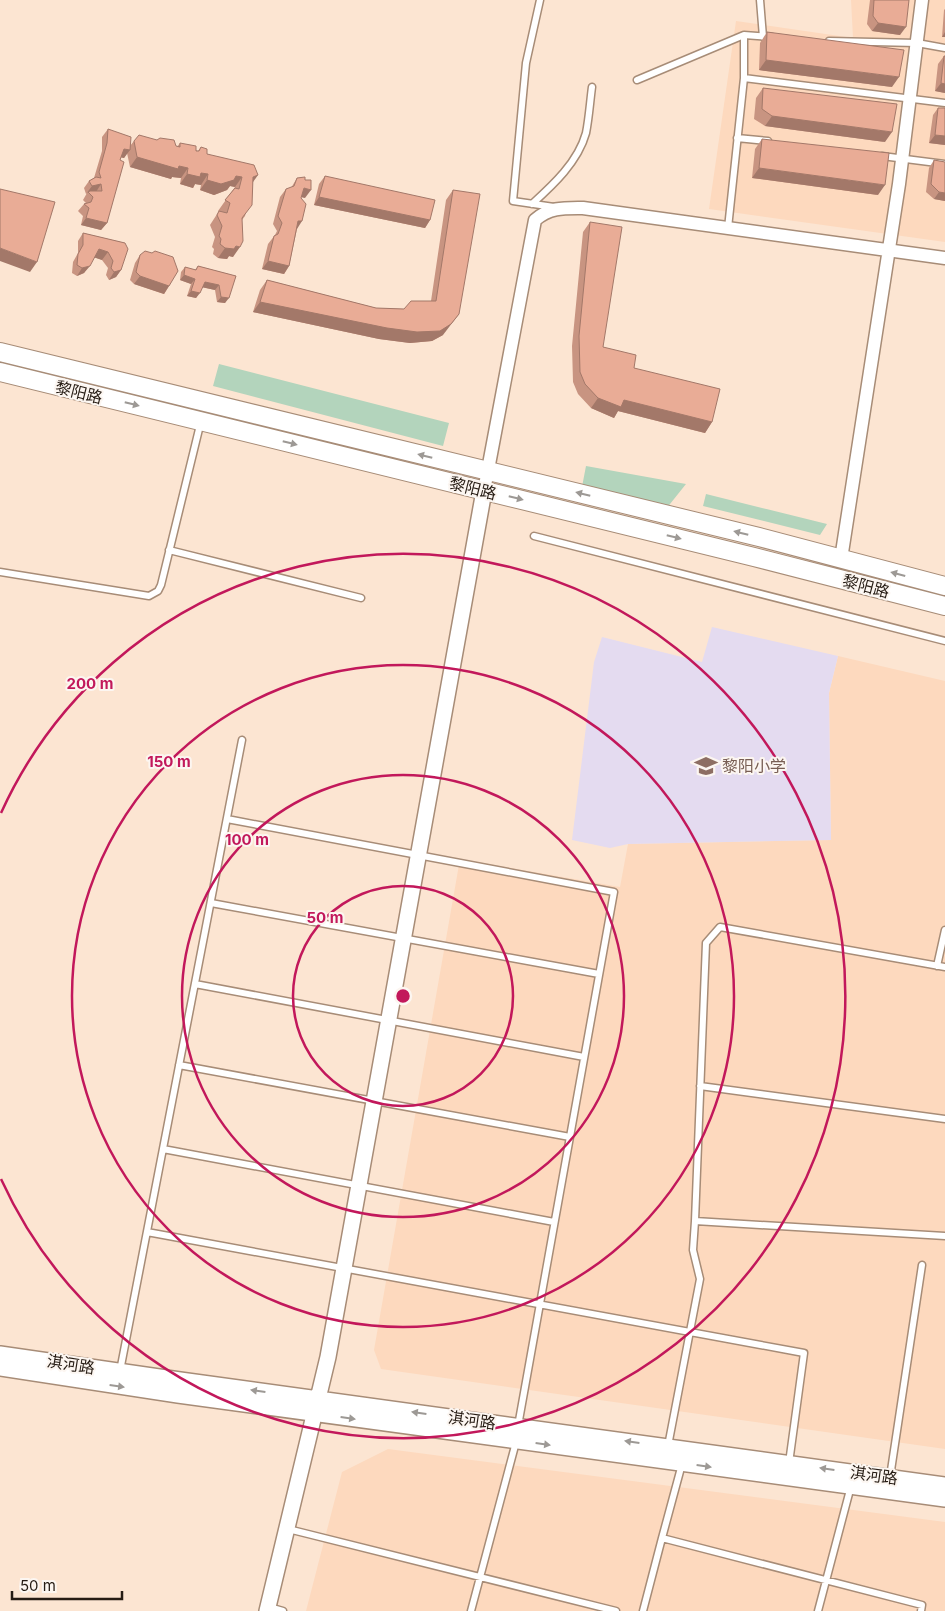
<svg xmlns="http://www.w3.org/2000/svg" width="945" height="1611" viewBox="0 0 945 1611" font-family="Inter,'Noto Sans SC',sans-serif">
	<rect width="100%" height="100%" fill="#fce5d2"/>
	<path fill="#fdd9be" d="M851,0H945V242L709,209L736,21L853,38Z
		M838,656L945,681V1449L381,1369L374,1350L460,859L620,887L628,844L831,840L829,693Z
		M388,1449L945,1522V1611H306L342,1472Z"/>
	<path fill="#e4dbf0" d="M712,627L838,656L829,693L831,840L628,844L610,848L572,840L594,662L602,637L702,662Z"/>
	<path fill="#b3d4bc" d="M219,364L449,423L443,446L213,386Z
		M586,466L686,484L666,509L581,492Z
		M706,494L827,524L820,535L703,506Z"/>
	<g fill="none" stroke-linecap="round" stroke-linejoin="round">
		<defs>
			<path id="service" d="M540,0L526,63L513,201L554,207
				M760,0L763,37
				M829,41L917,43L945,48
				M744,78L945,103
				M637,80L744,35L772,37
				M737,138L768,141
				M882,156L945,164
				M532,204C553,185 578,162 586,133C589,118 590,102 592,87
				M728,228L744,78V35
				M534,536L945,641
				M169,550L361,598
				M0,572L149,596L158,591L161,585L201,421
				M227,819L614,892L518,1426
				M211,903L599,974
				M937,966L945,930
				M945,967L720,927L706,943L695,1221L945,1236
				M195,984L584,1057
				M179,1065L570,1137
				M700,1086L945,1119
				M163,1149L554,1222
				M147,1232L804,1353L789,1463
				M120,1371L242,740
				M668,1446L700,1279L693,1250L695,1221
				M682,1464L662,1538L922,1605L921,1611
				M890,1477L922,1265
				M288,1529L616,1611
				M269,1607L283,1611
				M471,1611L516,1442
				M643,1611L662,1538
				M818,1611L851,1486"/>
			<path id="minor" d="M484,491L535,220C550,207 564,208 583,208L945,258
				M841,559L899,184L922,0"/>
			<path id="tertiary" d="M0,1354L180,1380L945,1485
				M0,1368L178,1395L945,1499
				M267,1611L328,1357L484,491"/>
			<path id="secondary" d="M0,352L759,537L945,586
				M0,372L754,557L945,606"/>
		</defs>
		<use href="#service" stroke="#a78c77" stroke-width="9"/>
		<use href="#minor" stroke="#a78c77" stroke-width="15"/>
		<use href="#tertiary" stroke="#a78c77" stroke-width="18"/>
		<use href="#secondary" stroke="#a78c77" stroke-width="20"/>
		<use href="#service" stroke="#fff" stroke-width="6"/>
		<use href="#minor" stroke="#fff" stroke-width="12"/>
		<use href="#tertiary" stroke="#fff" stroke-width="15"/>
		<use href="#secondary" stroke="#fff" stroke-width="18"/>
	</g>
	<path fill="#c89481" d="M870,0H909L900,35L872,31L867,24Z
		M945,9V37H942L944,10Z
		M767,32L892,87L759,70L760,43Z
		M944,56H945V93L935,91L938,64Z
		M763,88L885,142L765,126L754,119L756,98Z
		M938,108L945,145L929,143L933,115Z
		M108,129L130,146L134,141L177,147L180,143L198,151L201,147L207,154L253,182L245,216L242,220L233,257L229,256L227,259L218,258L213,254L214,249L212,247L215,237L210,225L219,211L220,212L218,211L235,187L230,186L227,190L214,195L200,190L201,185L195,184L193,188L180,184L181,178L172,177L171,179L130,167L127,153L124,158L121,157L120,160L107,223L101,230L81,225L83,216L78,211L84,204L86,203L83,200L87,193L86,194L84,188L89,181L94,178L102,151V137Z
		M762,139L878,195L752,178L755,149Z
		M934,160L945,162V201L934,199L926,192L929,168Z
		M325,176L430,220L425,228L314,205L319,184Z
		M297,178L305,198L301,197L297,229L289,266L284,274L262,269L268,244L275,235L277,231L273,224L280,197L286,189L291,188Z
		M453,190L443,335L432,341L410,343L379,339L253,312L260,290L267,280L376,308L404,309L431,301L446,200Z
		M590,222L603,347L712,422L705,433L618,411L614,418L591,408L578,394L573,382L572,346L583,232Z
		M83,233L125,243L121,270L116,277L109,280L106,275L108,268L102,260L94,257L84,273L77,276L72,273L73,262L78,253V241Z
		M140,255L169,286L164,294L134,284L130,280L135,263Z
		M198,266L236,276L225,303L217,302L215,290L202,287L196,298L187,296L191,284L180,280L181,272L185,267L195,270Z"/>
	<path fill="#a37869" d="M878,23L906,27L900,35L872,31Z
		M945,32V37H942Z
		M766,60L899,77L892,87L759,70Z
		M941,83L945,84V93L935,91Z
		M772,116L892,132L885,142L765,126Z
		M935,135L945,136V145L929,143Z
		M124,149L130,150L124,158L119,157Z
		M137,157L179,166L188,168L181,178L172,177L171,179L130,167Z
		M759,168L885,185L878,195L752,178Z
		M201,173L208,174L201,185L195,184L193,188L180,184L187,174Z
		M258,175L251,185L253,177Z
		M236,176L242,177L235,187L230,186L227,190L214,195L200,190L207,180Z
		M101,184L96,192H88L86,194L92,186Z
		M304,188L311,190L305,198L298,196Z
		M939,192L945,193V201L934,199Z
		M319,197L430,220L425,228L314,205Z
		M86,218L107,223L101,230L81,225Z
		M298,221H302L297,229H292Z
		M236,246L240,247L233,257L229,256L227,259L218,258L225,248Z
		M0,248L37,262L30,272L0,261Z
		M99,249L108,252L102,260L93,257Z
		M268,261L289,266L284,274L262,269Z
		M90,266L84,273L77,276L82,268Z
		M121,270L116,277L109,280L114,272Z
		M184,275L195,279L191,284L180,280Z
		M140,276L169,286L164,294L134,284Z
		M205,282L219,285L215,290L201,287Z
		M191,291L200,293L196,298L187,296Z
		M221,297L229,298L225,303L217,302Z
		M260,302L459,314L443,335L432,341L410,343L379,339L253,312Z
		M598,398L624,400L712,422L705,433L618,411L614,418L591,408Z"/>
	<path fill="#e9ac96" stroke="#a37869" d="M874,0H909L906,27L878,23L873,16Z
		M767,32L904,50L899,77L766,60Z
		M944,56H945V84L941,83Z
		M763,88L897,104L892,132L772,116L762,109Z
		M938,108H945V136L935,135Z
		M108,129L131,137L130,150L124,149L120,160L124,162L107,223L86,218L89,208L84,204L91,202L93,197L88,192L90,191H102L101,184L92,186L89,181L96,177L101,178L99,172L107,143Z
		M139,135L157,140L160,138L174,140L176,146L180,147V143L196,146V151H199L201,147L207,149V154L254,165L258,175L253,177L252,205L242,218L243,241L240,247L236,246L234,249L225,248L220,244L221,239L219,236L222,226L217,215L219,211L227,213L230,203L225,200L235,188L239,189L242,177L236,176L234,180L221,184L207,180L208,174L201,173L200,177L187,174L188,168L179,166L178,169L137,157L134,141Z
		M762,139L889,153L885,185L759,168Z
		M934,160L945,162V193L939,192L931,184Z
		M325,176L435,200L430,220L319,197Z
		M305,177V180H311V190L304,188L301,198L306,204L302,221H298L289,266L268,261L274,236L278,234L282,223L278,216L286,189L294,186L297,178Z
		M0,189L55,202L37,262L0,248Z
		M453,190L480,194L459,314L451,324L440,331L417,332L387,328L260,302L267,280L376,308L404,309L411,301H436Z
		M590,222L622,227L603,347L636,355L634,368L720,389L712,422L624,400L621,407L598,398L585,384L580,372L579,336Z
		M83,233L125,243L128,249L121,270L114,272L111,268L113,261L108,252L99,249L90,266L82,268L77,265L78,254L83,245Z
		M145,251L152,253L155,251L173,257L178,271L169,286L140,276L136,272L140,255Z
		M198,266L236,276L229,298L221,297L219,285L205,282L200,293L191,291L195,279L184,275L185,267L196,270Z"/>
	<defs><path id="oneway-solid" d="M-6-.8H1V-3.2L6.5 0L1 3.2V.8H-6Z" transform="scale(1.25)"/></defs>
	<g fill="#9d9995">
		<use href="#oneway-solid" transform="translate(132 404) rotate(14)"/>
		<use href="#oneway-solid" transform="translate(290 443) rotate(14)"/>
		<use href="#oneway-solid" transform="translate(425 456) rotate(-166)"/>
		<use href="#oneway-solid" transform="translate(583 494) rotate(-166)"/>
		<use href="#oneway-solid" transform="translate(516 498) rotate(14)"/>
		<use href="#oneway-solid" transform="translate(741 533) rotate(-166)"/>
		<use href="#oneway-solid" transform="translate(674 537) rotate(14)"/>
		<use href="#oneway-solid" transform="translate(898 574) rotate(-165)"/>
		<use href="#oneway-solid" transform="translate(117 1386) rotate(8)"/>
		<use href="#oneway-solid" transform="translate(258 1391) rotate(-172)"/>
		<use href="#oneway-solid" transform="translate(419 1413) rotate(-172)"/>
		<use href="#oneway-solid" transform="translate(348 1418) rotate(8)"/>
		<use href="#oneway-solid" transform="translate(632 1442) rotate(-172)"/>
		<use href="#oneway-solid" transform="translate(543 1444) rotate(8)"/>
		<use href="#oneway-solid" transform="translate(704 1466) rotate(8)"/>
		<use href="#oneway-solid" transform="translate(827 1469) rotate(-172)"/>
	</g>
	<g fill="none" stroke="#c2185b" stroke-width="2.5">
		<circle cx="403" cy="996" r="110"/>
		<circle cx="403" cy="996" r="221"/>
		<circle cx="403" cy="996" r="331"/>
		<path d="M1 813A442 442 0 1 1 1 1179"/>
	</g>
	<defs>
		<symbol id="school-bare" viewBox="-9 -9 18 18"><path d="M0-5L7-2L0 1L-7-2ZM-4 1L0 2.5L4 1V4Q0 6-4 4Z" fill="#8d6e63" stroke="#fcf6f1" stroke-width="2.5" paint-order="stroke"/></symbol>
	</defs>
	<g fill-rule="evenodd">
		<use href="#school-bare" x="690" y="750" width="32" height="32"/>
	</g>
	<g text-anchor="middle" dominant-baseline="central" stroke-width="4" stroke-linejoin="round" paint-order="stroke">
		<g font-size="16" fill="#261c14" stroke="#fcf6f1">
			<text transform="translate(79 392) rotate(14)">黎阳路</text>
			<text transform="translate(473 488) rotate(14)">黎阳路</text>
			<text transform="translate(866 586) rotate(15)">黎阳路</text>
			<text transform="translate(71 1364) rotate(9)">淇河路</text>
			<text transform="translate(472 1420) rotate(8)">淇河路</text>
			<text transform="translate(874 1475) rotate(8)">淇河路</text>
		</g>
		<g font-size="16" fill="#785e54" stroke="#fcf6f1" text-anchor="start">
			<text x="722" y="766">黎阳小学</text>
		</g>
	</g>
	<circle cx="403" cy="996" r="8" fill="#c2185b" stroke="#fcf6f1" stroke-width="2.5"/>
	<g font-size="15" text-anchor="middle" font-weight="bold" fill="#c2185b" stroke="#fcf6f1" stroke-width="4" stroke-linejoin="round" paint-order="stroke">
		<text x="90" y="689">200 m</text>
		<text x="169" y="767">150 m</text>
		<text x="247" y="845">100 m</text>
		<text x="325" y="923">50 m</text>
	</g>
	<path d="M12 1591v8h110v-8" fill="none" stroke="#261c14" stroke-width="2.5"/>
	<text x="20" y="1591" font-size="15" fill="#261c14" stroke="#fcf6f1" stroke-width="4" paint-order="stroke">50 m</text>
</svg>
